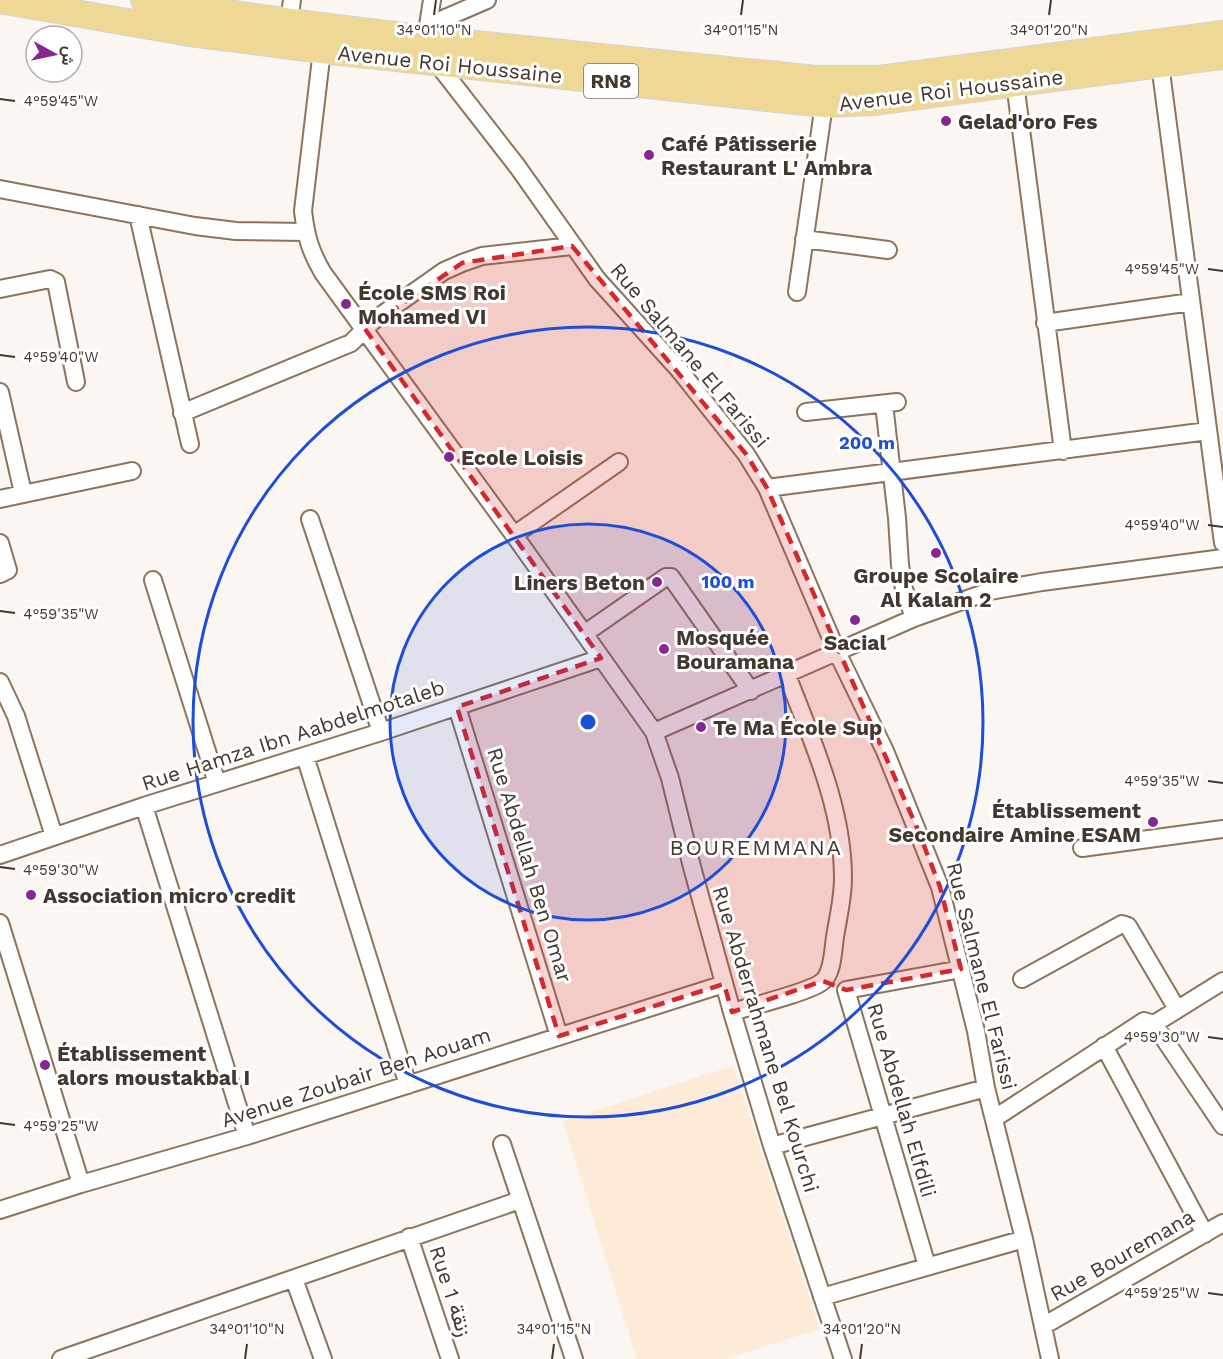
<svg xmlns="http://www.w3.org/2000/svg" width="1223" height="1359" viewBox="0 0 1223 1359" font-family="'Work Sans',Vazirmatn,sans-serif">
	<rect width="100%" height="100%" fill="#fbf6f1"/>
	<path fill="#feebd7" d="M733,1066L820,1329L725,1359H637L563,1121Z"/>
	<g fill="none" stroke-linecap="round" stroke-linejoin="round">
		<defs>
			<path id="minor" d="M289,22L292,0
				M429,25L487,0
				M427,32L432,0
				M322,50L303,211C306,236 310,251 323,273L514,535L654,732L670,778L692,867L732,1012L772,1146L843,1359
				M436,62L517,166L597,279L680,371L746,454L767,488L837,652L885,751L940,887L976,1031L986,1088L1024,1239L1050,1359
				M1160,64L1223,543
				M1015,83L1063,451
				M0,189L195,226L236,231L305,232
				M138,215L190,444
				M804,239L888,250
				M0,289L50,279L56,282L76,382
				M797,292L824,104
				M1045,323L1191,302
				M0,392L23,493
				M884,404L897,518L900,565L904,589L914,618
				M806,412L897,402
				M182,413L351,343L373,321L444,271L462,263L482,256L572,246
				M767,488L1208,431
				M0,499L132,471
				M310,519L381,732
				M514,535L619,462
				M0,543L8,570L0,574
				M153,580L217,783
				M584,634L666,577H671L751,691
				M0,682L16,716L54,836
				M457,707L559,1036
				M654,732L914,618L990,591L1042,582L1223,558
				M305,756L408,1085
				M144,806L247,1136
				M1082,848L1223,829
				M0,855L144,806L381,732L601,658
				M0,923L81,1184
				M1022,979L1122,924L1128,926L1177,1009
				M846,990L927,1266
				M846,990L961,969
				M732,1012C749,1007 813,991 823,981C833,972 833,950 835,937C838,918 843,898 843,878C843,807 812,741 787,675
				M1154,1024L1223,1126
				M1104,1046L1205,1234
				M995,1118L1144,1021L1154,1024L1223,981
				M502,1144L574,1359
				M772,1146L986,1088
				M0,1210L81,1184L247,1136L724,984
				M409,1237L450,1359
				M294,1279L323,1359
				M822,1297L1024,1239
				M1043,1326L1223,1223
				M61,1359L520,1200"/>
			<path id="primary" d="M0,0L190,33L322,50L824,104L873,102L1223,56
				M144,0C366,37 591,55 816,79H879L1223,34"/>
		</defs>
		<use href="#minor" stroke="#8c745c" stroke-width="20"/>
		<use href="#primary" stroke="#d5d3d1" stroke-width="28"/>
		<use href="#minor" stroke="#fff" stroke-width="16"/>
		<use href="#primary" stroke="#efd796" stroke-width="26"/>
	</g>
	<path fill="#d62828" fill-opacity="0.2" stroke="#d62828" stroke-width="4.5" stroke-dasharray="12 8" stroke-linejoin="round" d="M572,246L746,454L767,488L918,830L940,887L961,969L846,990L823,981L732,1012L724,984L559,1036L457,707L601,658L365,329L462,263Z"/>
	<path fill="none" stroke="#42382d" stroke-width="2" d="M434,15L436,0M741,15L743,0M1049,15L1051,0M0,99L15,101M1208,269L1223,271M0,355L15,357M1208,525L1223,527M0,611L15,613M1208,781L1223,783M0,867L15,869M1208,1037L1223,1039M0,1123L15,1125M1208,1293L1223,1295M245,1359L247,1344M552,1359L554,1344M860,1359L862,1344"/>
	<circle cx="588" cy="722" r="198" fill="#1d4ed8" fill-opacity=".12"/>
	<g fill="none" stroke="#1d4ed8" stroke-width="3">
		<circle cx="588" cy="722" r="198"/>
		<circle cx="588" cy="722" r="395"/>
	</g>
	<g fill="#862791" stroke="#fff" stroke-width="2">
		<circle cx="946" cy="121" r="6"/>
		<circle cx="649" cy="155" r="6"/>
		<circle cx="346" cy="304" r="6"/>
		<circle cx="449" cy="457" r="6"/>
		<circle cx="936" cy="553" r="6"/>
		<circle cx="657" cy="582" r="6"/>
		<circle cx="855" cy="620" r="6"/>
		<circle cx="664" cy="649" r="6"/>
		<circle cx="701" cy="727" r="6"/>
		<circle cx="1153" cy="822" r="6"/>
		<circle cx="31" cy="895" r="6"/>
		<circle cx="45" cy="1065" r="6"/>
	</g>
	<g text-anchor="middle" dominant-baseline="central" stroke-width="6" stroke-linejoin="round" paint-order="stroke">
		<rect fill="#fff" stroke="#7b746c" stroke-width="1.5" x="584" y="64" width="54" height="34" rx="4.5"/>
		<g font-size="20" font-weight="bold" fill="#42382d">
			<text x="611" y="81">RN8</text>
		</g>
		<g font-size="21" fill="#42382d" stroke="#fff">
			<text transform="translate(450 64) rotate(6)">Avenue Roi Houssaine</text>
			<text transform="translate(951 90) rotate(-7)">Avenue Roi Houssaine</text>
			<text transform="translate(690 355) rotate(50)">Rue Salmane El Farissi</text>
			<text transform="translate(293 735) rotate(-18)">Rue Hamza Ibn Aabdelmotaleb</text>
			<text transform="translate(530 865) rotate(73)">Rue Abdellah Ben Omar</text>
			<text transform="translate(982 976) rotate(76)">Rue Salmane El Farissi</text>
			<text transform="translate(766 1039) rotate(73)">Rue Abderrahmane Bel Kourchi</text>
			<text transform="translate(356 1077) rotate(-18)">Avenue Zoubair Ben Aouam</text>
			<text transform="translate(902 1100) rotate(74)">Rue Abdellah Elfdili</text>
			<text transform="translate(1122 1255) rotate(-30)">Rue Bouremana</text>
			<text transform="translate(451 1291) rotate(72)">Rue 1 زنقة</text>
		</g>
		<g font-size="21" font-weight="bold" fill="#42382d" stroke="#fff" text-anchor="start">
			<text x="958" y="121">Gelad'oro Fes</text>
			<text x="661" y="143">Café Pâtisserie<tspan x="661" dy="24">Restaurant L' Ambra</tspan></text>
			<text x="358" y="292">École SMS Roi<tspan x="358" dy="24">Mohamed VI</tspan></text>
			<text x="461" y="457">Ecole Loisis</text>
			<text x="936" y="575" text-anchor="middle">Groupe Scolaire<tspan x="936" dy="24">Al Kalam 2</tspan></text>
			<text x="645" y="582" text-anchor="end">Liners Beton</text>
			<text x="676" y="637">Mosquée<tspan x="676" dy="24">Bouramana</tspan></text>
			<text x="855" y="642" text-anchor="middle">Sacial</text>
			<text x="713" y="727">Te Ma École Sup</text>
			<text x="1141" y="810" text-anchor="end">Établissement<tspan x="1141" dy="24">Secondaire Amine ESAM</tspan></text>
			<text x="43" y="895">Association micro credit</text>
			<text x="57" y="1053">Établissement<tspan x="57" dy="24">alors moustakbal I</tspan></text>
		</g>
		<g font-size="22" letter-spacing="1.5" fill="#42382d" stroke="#fff">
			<text x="756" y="847">BOUREMMANA</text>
		</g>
	</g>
	<g font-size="15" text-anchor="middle" fill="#42382d" stroke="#fff" stroke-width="6" stroke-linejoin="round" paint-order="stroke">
		<text x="434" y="35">34°01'10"N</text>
		<text x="741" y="35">34°01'15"N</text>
		<text x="1049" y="35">34°01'20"N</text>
		<text x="61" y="106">4°59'45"W</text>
		<text x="1162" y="274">4°59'45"W</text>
		<text x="61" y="362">4°59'40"W</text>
		<text x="1162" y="530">4°59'40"W</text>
		<text x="61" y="619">4°59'35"W</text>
		<text x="1162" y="786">4°59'35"W</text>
		<text x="61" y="875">4°59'30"W</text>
		<text x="1162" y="1042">4°59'30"W</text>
		<text x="61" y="1131">4°59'25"W</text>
		<text x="1162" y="1298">4°59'25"W</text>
		<text x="247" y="1334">34°01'10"N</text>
		<text x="554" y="1334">34°01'15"N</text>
		<text x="862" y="1334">34°01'20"N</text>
	</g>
	<circle cx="588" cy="722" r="9" fill="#1d4ed8" stroke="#fff" stroke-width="3"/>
	<g font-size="18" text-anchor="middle" font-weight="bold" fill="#1d4ed8" stroke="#fff" stroke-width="6" stroke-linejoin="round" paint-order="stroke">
		<text x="867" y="449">200 m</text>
		<text x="728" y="588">100 m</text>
	</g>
	<g transform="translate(54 54) rotate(98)"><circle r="28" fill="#ffffff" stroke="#b3afab" stroke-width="1.5"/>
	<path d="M0-4.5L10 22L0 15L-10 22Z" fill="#862791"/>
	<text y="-9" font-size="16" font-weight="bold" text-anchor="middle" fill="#42382d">ش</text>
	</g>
</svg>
